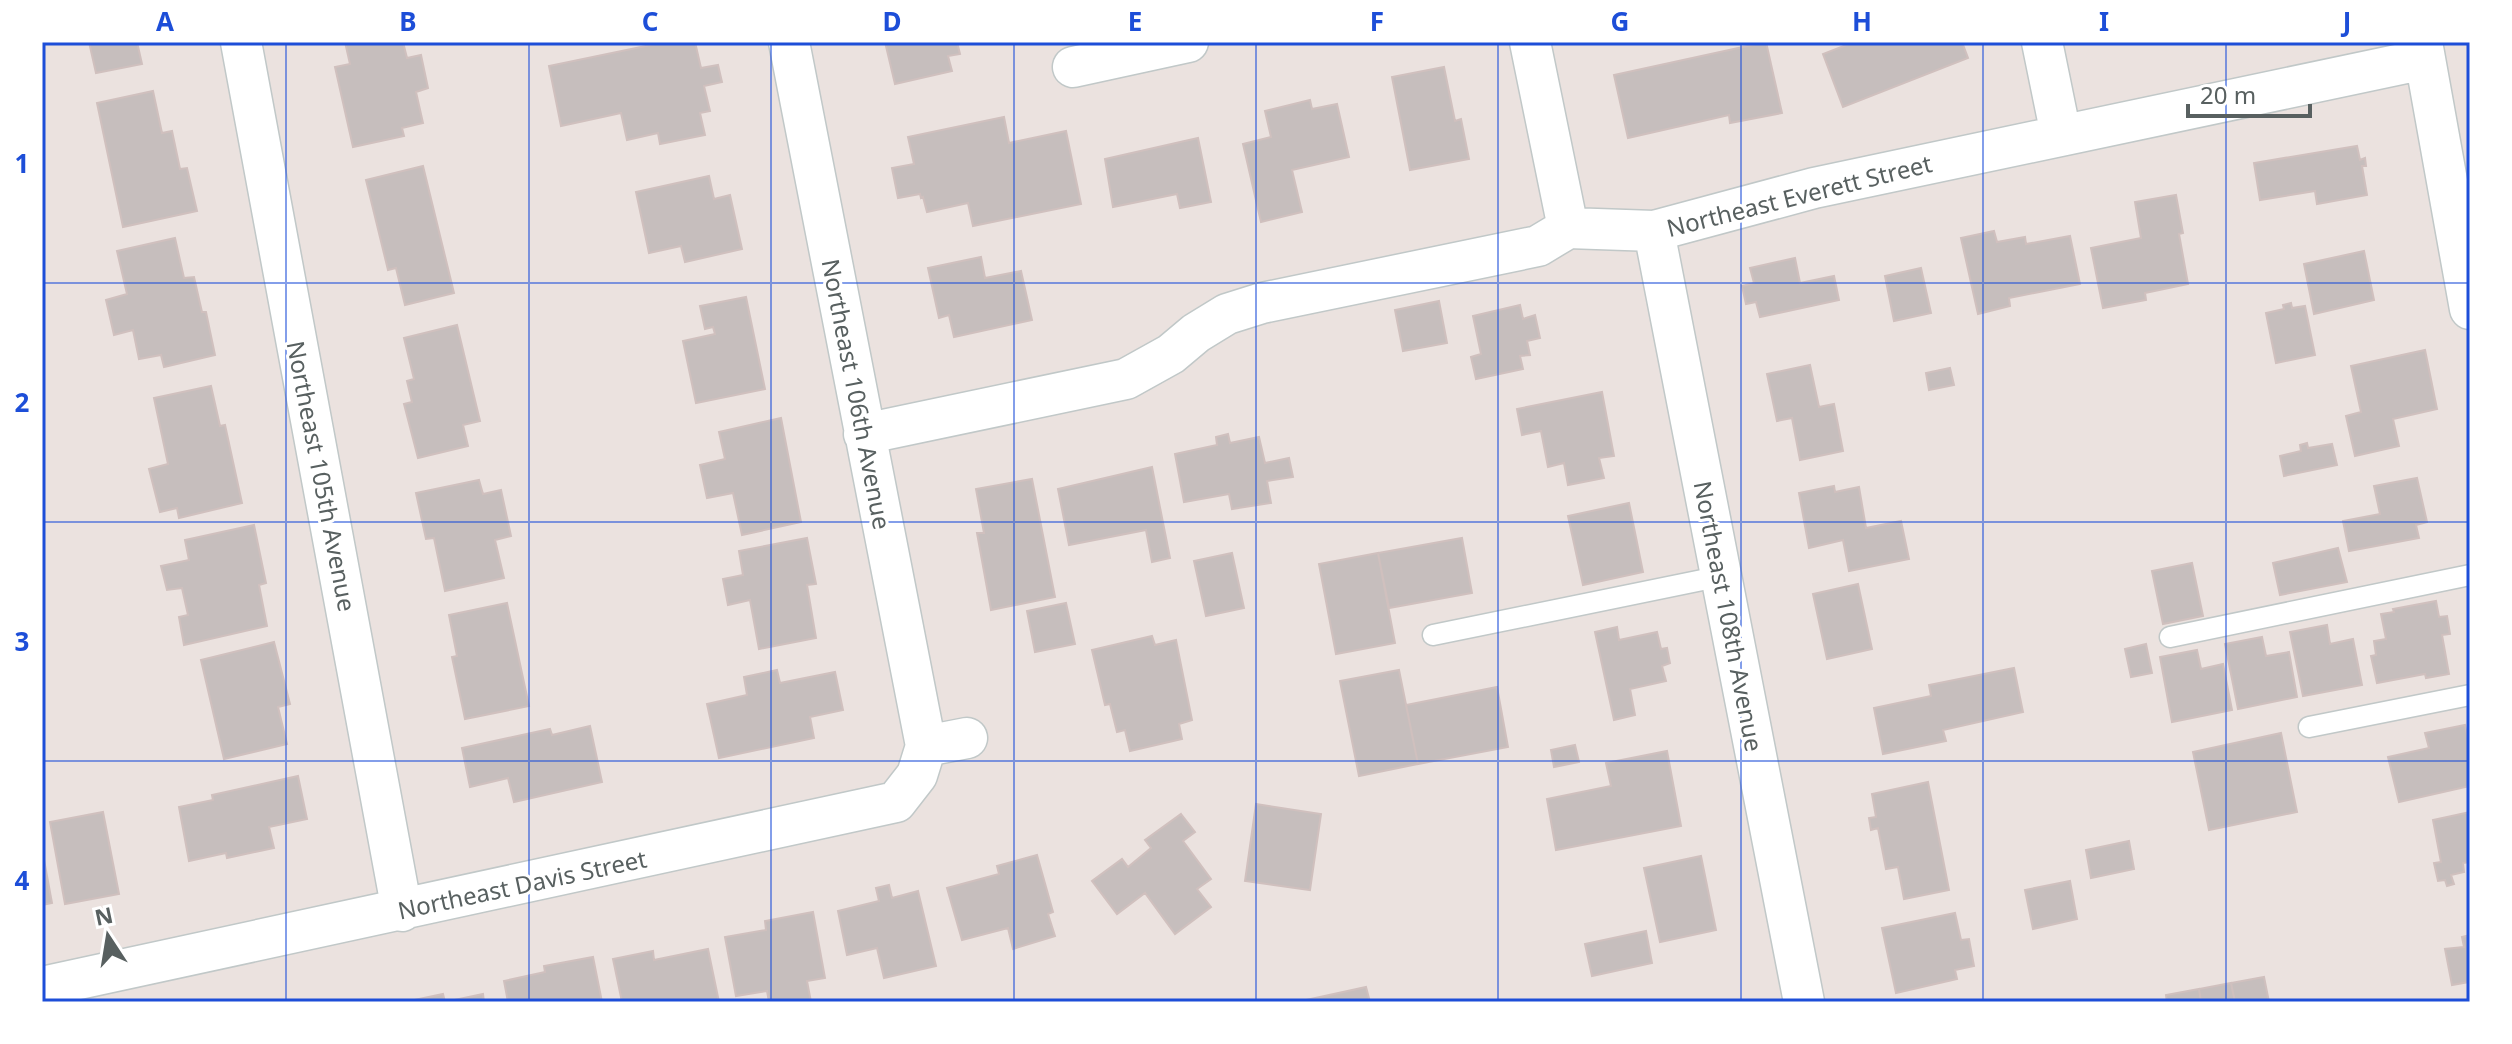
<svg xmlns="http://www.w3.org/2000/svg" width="2512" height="1044" viewBox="0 0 2512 1044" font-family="'Noto Sans',sans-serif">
	<rect width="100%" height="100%" fill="#ebe2df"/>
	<path fill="#c6bebd" stroke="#d0c0be" stroke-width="2" d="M89,42H137L142,64L96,73Z
		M345,42H403L407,58L421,55L428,88L416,92L423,123L402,128L404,136L353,147L335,67L350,64Z
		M665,42H695L701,68L718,65L722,82L704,86L710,111L700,113L705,135L660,144L658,133L627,140L621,113L561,126L549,66Z
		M885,42H957L960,54L948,56L952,71L895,84Z
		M1766,42L1782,113L1730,123L1729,115L1628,138L1614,75Z
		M1854,42H1962L1968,58L1843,107L1823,54Z
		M1444,67L1455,121L1461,119L1469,159L1410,170L1392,77Z
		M153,91L162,133L172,131L180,169L187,168L197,211L123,227L97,103Z
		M1310,100L1312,109L1337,104L1349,157L1292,170L1302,212L1261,222L1243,144L1271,137L1265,111Z
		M1004,117L1009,143L1066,131L1081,204L973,226L968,203L927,212L923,197L921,198L920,194L898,198L892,168L914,164L908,137Z
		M1198,138L1211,202L1180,208L1177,194L1113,207L1105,159Z
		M2357,146L2360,160L2365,158L2366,166H2362L2367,195L2317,204L2315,191L2260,200L2254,163Z
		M423,166L454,293L405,305L396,268L388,270L366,180Z
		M709,176L714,199L730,195L742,249L685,262L681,246L649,253L636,192Z
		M2176,195L2183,233L2179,234L2188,284L2145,293L2146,300L2103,308L2091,248L2141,238L2135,202Z
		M1994,231L1997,242L2025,237L2026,244L2070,236L2080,284L2009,298L2010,306L1978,314L1961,238Z
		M175,238L184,278L194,277L202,312H206L215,355L164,367L161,355L139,359L133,330L114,335L106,300L127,294L117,251Z
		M2364,251L2374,300L2314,314L2304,264Z
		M981,257L985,278L1021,271L1032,320L954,337L949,315L939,318L928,268Z
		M1795,258L1800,283L1834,276L1839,300L1760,317L1756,302L1746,304L1742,286L1754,283L1750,268Z
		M1921,268L1931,313L1894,321L1885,276Z
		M746,297L765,389L696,403L683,341L715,334L713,327L705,329L700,306Z
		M1439,301L1447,343L1403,351L1395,310Z
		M2291,303L2292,308L2305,306L2315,355L2276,363L2266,313L2284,309L2283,305Z
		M1520,305L1523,319L1535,315L1540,338L1527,341L1530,355L1520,356L1523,369L1476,379L1471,357L1481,354L1473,316Z
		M457,325L480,421L463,425L468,446L418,458L404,404L412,402L407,381L414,379L404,338Z
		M2425,350L2437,409L2393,419L2399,446L2355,456L2346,416L2361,412L2351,366Z
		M1810,365L1819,407L1834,404L1843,451L1800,460L1792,418L1777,421L1767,374Z
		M1950,368L1954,385L1929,390L1926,373Z
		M211,386L220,426L225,425L242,503L179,518L177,508L160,512L149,469L168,464L154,398Z
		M1602,392L1614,456L1599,458L1604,478L1568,485L1564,463L1548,467L1541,431L1522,435L1517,409Z
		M781,418L801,522L742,535L733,493L707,498L700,465L725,459L719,432Z
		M1228,434L1230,443L1259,437L1265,463L1289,458L1293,477L1267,481L1271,503L1232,509L1229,494L1184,502L1175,454L1217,445L1216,437Z
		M2307,443L2308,448L2332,444L2337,465L2284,476L2280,456L2301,451L2300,445Z
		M1152,467L1170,558L1152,562L1146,530L1069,545L1058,489Z
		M2417,478L2427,522L2416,525L2419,538L2349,551L2343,521L2380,514L2374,486Z
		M1032,479L1055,597L991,610L977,533H984L976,489Z
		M479,480L483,494L501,490L511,536L495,540L504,578L445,591L434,538L426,539L416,493Z
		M1834,486L1835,492L1859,487L1866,528L1901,521L1909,559L1849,571L1843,540L1809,548L1799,493Z
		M1629,503L1643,572L1583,585L1568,516Z
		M254,525L266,583L259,585L267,626L184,645L179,617L188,615L182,588L167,590L161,566L189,560L185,540Z
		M807,538L816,584L807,585L816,638L759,649L750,600L728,605L723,579L743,575L739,551Z
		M1462,538L1472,593L1389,608L1378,553Z
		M2338,548L2347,582L2280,595L2273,563Z
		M1232,553L1244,608L1206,616L1194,561Z
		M1378,553L1395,643L1336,654L1319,564Z
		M2192,563L2203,616L2163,624L2152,571Z
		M1858,584L1872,649L1827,659L1813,594Z
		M2436,601L2439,617L2447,616L2450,634L2442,635L2449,674L2426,678L2425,674L2377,683L2371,656L2376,655L2374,641L2386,639L2381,614L2394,612L2393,609Z
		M507,603L529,706L465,719L452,657L457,656L449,615Z
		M1066,603L1075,644L1035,652L1027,611Z
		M2327,625L2330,644L2353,639L2362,685L2303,696L2290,632Z
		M1617,627L1619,640L1657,632L1661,649L1667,648L1670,663L1662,666L1666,681L1630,689L1635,715L1614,720L1595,632Z
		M1152,636L1155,645L1176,640L1192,720L1179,724L1182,739L1130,751L1125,730L1117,732L1110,704L1105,705L1092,650Z
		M2262,637L2266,656L2289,652L2297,697L2238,709L2225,644Z
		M274,642L290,704L278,707L287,744L224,759L201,660Z
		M2146,644L2152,673L2131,677L2125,649Z
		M2197,650L2201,669L2223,664L2232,710L2172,722L2160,657Z
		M2014,668L2023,712L1943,730L1946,741L1883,754L1874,708L1931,696L1929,685Z
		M777,670L780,683L835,672L843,710L810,717L814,738L719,758L707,704L747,695L744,677Z
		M1399,670L1418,764L1359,776L1340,681Z
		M1497,687L1508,747L1418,764L1406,705Z
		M2465,725L2470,747V786L2399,802L2388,757L2429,748L2425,733Z
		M590,726L602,782L514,802L508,778L470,787L462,748L550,729L552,735Z
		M2281,733L2297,812L2209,830L2193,752Z
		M1575,745L1579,762L1554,767L1551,750Z
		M1667,751L1681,826L1556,850L1547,799L1611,786L1606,763Z
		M298,776L307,819L269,827L274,848L227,858L226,853L189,861L179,807L213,800L212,795Z
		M1928,782L1949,890L1904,899L1898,867L1886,869L1878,828L1871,830L1869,818L1876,817L1872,794Z
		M1256,804L1321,814L1310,890L1245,881Z
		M103,812L119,894L65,904L50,822Z
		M2470,812V862L2463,863L2464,872L2451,875L2454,884L2447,886L2445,880L2438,881L2434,863L2441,862L2433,820Z
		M1181,814L1195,832L1183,841L1211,879L1197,889L1211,907L1175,934L1145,893L1117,914L1092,881L1122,859L1128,867L1151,848L1145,840Z
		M2129,841L2134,869L2091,878L2086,850Z
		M42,849L52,903L42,905Z
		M1037,855L1053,912L1048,914L1055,936L1013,949L1008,928L962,940L947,888L999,874L997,866Z
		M1701,856L1716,930L1660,942L1644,868Z
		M2070,881L2077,919L2033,929L2025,890Z
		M889,885L892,898L918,891L936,966L884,978L877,948L847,955L838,911L879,901L876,888Z
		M813,912L825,978L807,981L811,1002H769L767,991L736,996L725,937L766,930L765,921Z
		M1955,913L1961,940L1969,939L1974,966L1955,970L1957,979L1896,993L1882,928Z
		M1646,931L1652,963L1592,976L1585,944Z
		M2470,935V988L2469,982L2452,985L2445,949L2464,947L2462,937Z
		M708,949L719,1002H622L613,959L653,951L654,960Z
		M593,957L602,1002H508L504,981L545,972L544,966Z
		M2264,977L2269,1002H2235L2231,983Z
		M2231,983L2235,1002H2201L2199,989Z
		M1366,987L1370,1002H1297Z
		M2199,989L2201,1002H2167L2166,995Z
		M443,994L445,1002L483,994L484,1002H405Z"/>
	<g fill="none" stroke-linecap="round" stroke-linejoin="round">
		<defs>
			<path id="service" d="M1433,635L1722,576
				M2170,637L2470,575
				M2309,727L2470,695"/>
			<path id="minor" d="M241,42L402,911
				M1530,42L1568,228
				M2042,42L2061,135
				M2422,42L2470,309
				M1073,67L1188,42
				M1654,231L1804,1002
				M864,434L1126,379L1171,354L1196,333L1227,314L1262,303L1538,246L1568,228L1654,231L1814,188L2425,59
				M926,746L967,738
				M42,987L896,802L917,775L926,746L789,42"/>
		</defs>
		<use href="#service" stroke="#c1c8c8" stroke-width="23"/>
		<use href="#minor" stroke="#c1c8c8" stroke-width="43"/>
		<use href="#service" stroke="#fff" stroke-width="20"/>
		<use href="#minor" stroke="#fff" stroke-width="40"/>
	</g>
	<path fill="none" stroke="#1d4ed8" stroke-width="2" stroke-opacity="0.55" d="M286,42V1002M529,42V1002M771,42V1002M1014,42V1002M1256,42V1002M1498,42V1002M1741,42V1002M1983,42V1002M2226,42V1002M42,283H2470M42,522H2470M42,761H2470"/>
	<g text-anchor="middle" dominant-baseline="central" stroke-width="6" stroke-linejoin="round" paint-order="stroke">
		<g font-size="24" fill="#586060" stroke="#fff">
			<text transform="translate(1799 195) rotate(-14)">Northeast Everett Street</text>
			<text transform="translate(857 394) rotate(79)">Northeast 106th Avenue</text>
			<text transform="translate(322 476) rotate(79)">Northeast 105th Avenue</text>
			<text transform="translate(1729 616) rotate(79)">Northeast 108th Avenue</text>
			<text transform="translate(522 884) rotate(-12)">Northeast Davis Street</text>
		</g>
	</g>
	<rect width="2512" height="1044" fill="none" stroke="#ffffff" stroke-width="88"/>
	<g transform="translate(108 936) rotate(348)" stroke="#ffffff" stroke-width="6" paint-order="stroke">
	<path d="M0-6L14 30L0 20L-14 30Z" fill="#586060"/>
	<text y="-12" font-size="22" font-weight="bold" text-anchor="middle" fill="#586060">N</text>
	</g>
	<path d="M2188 104v12h122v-12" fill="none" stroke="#586060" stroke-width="4"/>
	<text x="2200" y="104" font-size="24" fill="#586060" stroke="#ffffff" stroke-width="6" paint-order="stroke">20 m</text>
	<rect x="44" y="44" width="2424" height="956" fill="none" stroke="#1d4ed8" stroke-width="3"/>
	<g font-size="26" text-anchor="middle" font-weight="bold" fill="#1d4ed8">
		<text x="165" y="31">A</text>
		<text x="408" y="31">B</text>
		<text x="650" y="31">C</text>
		<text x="892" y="31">D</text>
		<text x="1135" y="31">E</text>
		<text x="1377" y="31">F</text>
		<text x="1620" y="31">G</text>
		<text x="1862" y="31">H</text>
		<text x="2104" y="31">I</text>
		<text x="2347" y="31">J</text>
		<text x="22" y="173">1</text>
		<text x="22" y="412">2</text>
		<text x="22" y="651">3</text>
		<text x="22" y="890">4</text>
	</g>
</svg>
